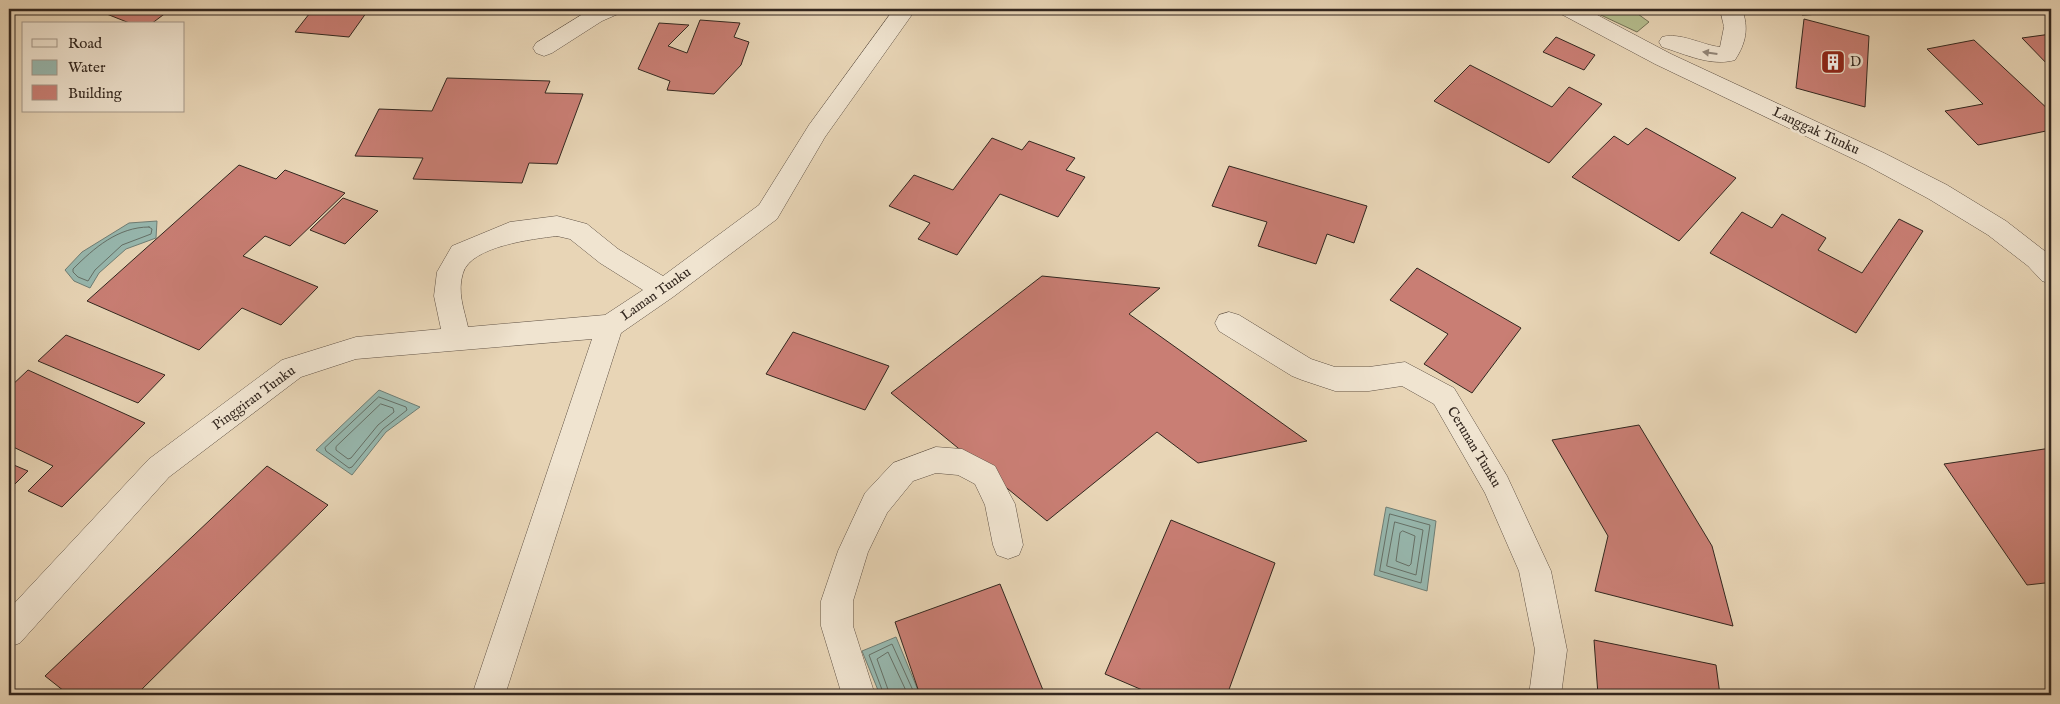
<svg xmlns="http://www.w3.org/2000/svg" width="2060" height="704" viewBox="0 0 2060 704" font-family="'IM FELL English',serif">
	<rect width="100%" height="100%" fill="#e8d5b6"/>
	<filter id="stains"><feTurbulence type="fractalNoise" baseFrequency=".004" numOctaves="4"/><feColorMatrix values="0 0 0 0 .2 0 0 0 0 .09 0 0 0 0 .02 0 0 0 .5 -.17"/></filter>
	<radialGradient id="worn" r=".72"><stop offset=".6" stop-color="#630" stop-opacity="0"/><stop offset="1" stop-color="#630" stop-opacity=".3"/></radialGradient>
	<path fill="#b5bd8e" stroke="#747256" d="M1588,9H1631L1649,22L1637,32Z"/>
	<path fill="#97b8af" stroke="#6f7e75" d="M157,221L156,238L126,249L99,273L90,288L74,281L65,270L82,252L129,223Z
		M379,390L420,407L386,432L352,475L316,450Z
		M1386,507L1436,521L1427,591L1374,575Z
		M896,637L920,695H880L862,651Z"/>
	<g fill="none" stroke-linecap="round" stroke-linejoin="round">
		<path stroke="#657067" stroke-width="1" d="M149,227L152,229L151,234L122,245L95,270L88,281L78,277L73,272V269C94,248 118,227 149,227Z
			M379,397L406,407L407,410L383,429L352,467L349,468L326,451L325,448Z
			M381,404L393,408L394,412L378,425L351,458L348,459L336,450V447Z
			M1390,514L1430,525L1421,583L1380,571Z
			M1395,522L1423,530L1416,575L1387,566Z
			M1403,531L1415,536L1411,564L1409,566L1396,561L1400,533Z
			M884,695L869,655L892,644L915,695
			M890,695L877,659L888,652L908,695"/>
	</g>
	<path fill="#c97e74" stroke="#33271f" d="M94,9H171L151,24H132Z
		M313,9H369L349,37L295,32Z
		M1798,9H1863L1865,12L1802,15Z
		M1804,19L1869,36L1865,107L1796,88Z
		M700,20L740,23L734,37L749,42L741,65L714,94L667,90L670,81L638,69L659,23L689,25L668,46L687,53Z
		M2051,34V68L2022,38Z
		M1556,37L1595,55L1584,70L1543,52Z
		M1974,40L2051,112V130L1978,145L1945,111L1983,104L1927,49Z
		M1470,65L1552,107L1569,87L1602,104L1549,163L1434,101Z
		M447,78L550,81L545,93L583,94L557,164L529,163L522,183L413,179L423,158L355,156L379,109L432,111Z
		M1646,128L1736,178L1679,241L1572,177L1614,136L1628,145Z
		M992,138L1022,150L1029,141L1075,158L1066,170L1085,177L1058,217L1000,194L957,255L918,239L930,223L889,206L914,175L953,190Z
		M239,165L276,179L285,170L345,193L290,246L265,236L243,256L318,287L281,325L242,308L199,350L87,301Z
		M1229,166L1367,206L1354,243L1327,234L1316,264L1258,246L1267,222L1212,206Z
		M343,198L378,211L345,244L310,230Z
		M1742,212L1772,228L1782,214L1826,238L1818,250L1862,273L1899,219L1923,231L1856,333L1710,253Z
		M1417,268L1521,328L1472,393L1424,364L1448,334L1390,300Z
		M1042,276L1160,288L1129,314L1307,441L1198,463L1157,432L1047,521L891,393Z
		M793,332L889,366L865,410L766,374Z
		M66,335L165,375L138,403L38,361Z
		M28,370L145,423L62,507L28,491L53,466L9,445V388Z
		M1639,425L1712,546L1733,626L1595,591L1608,536L1552,440Z
		M2051,448V592L2045,583L2027,585L1944,464Z
		M9,463L28,471L9,490Z
		M267,466L328,505L136,695H69L45,676Z
		M1171,520L1275,563L1227,695H1154L1105,674Z
		M1000,584L1045,695H920L895,622Z
		M1594,640L1716,665L1720,695H1598Z"/>
	<g fill="none" stroke-linecap="round" stroke-linejoin="round">
		<defs>
			<path id="minor" d="M591,9H621L618,14L602,21L552,53L544,56L536,53L533,48L536,43Z
				M894,9H916L825,137L777,219L673,297L621,333L505,695H472L592,339L356,359L301,377L169,477L20,643L9,647V609L149,459L282,360L356,337L441,329L434,296L437,272L452,246L510,222L557,216L587,224L618,249L663,276L759,205L809,125ZM557,236L570,239L600,263L643,290L605,315L468,327C464,309 457,292 463,273C471,246 533,239 557,236Z
				M1558,9H1586L1671,54L1884,153L1947,185L2006,221L2046,252L2051,257V284L2042,281L2028,266L1988,235L1929,199L1866,165L1655,64L1561,14Z
				M1720,9H1742C1749,28 1746,43 1735,60C1711,67 1685,54 1662,47L1659,42L1662,37C1680,32 1702,45 1720,47L1724,27Z
				M1229,312L1239,315L1311,359L1335,367H1369L1405,362L1454,388L1507,476L1551,571L1567,650L1561,695H1529L1535,650L1519,571L1485,493L1434,404L1402,386L1369,391H1335L1302,380L1292,376L1219,331L1215,323L1219,315Z
				M936,447L962,449L995,466L1015,504L1023,545L1019,555L1008,559L997,555L993,545L985,505L975,484L958,475L936,473L913,481L887,513L868,552L853,601V626L875,695H842L821,626V601L838,551L865,493L893,463Z"/>
		</defs>
		<use href="#minor" stroke="#605245" stroke-width="1"/>
		<use href="#minor" fill="#f0e4d0" fill-rule="evenodd"/>
	</g>
	<defs><path id="oneway-solid" d="M-6-.8H1V-3.2L6.5 0L1 3.2V.8H-6Z" transform="scale(1.25)"/></defs>
	<use fill="#928678" href="#oneway-solid" transform="translate(1710 53) rotate(-172)"/>
	<defs>
		<symbol id="building-square" viewBox="-11 -11 22 22"><rect x="-9" y="-9" width="18" height="18" rx="4" fill="#8f2418" stroke="#f0e4d0"/><path d="M-4-6H4V6H1V3H-1V6H-4ZM-2.5-4.3h1.7v1.8h-1.7ZM.8-4.3h1.7v1.8H.8ZM-2.5-1h1.7V.8h-1.7ZM.8-1h1.7V.8H.8Z" fill="#fff"/></symbol>
	</defs>
	<g fill-rule="evenodd">
		<use href="#building-square" x="1819" y="48" width="28" height="28"/>
	</g>
	<g text-anchor="middle" dominant-baseline="central" stroke-width="5" stroke-linejoin="round" paint-order="stroke">
		<g font-size="14" fill="#33271f" stroke="#f0e4d0" text-anchor="start">
			<text x="1850" y="62">D</text>
		</g>
		<g font-size="14" fill="#33271f" stroke="#f0e4d0">
			<text transform="translate(1816 131) rotate(25)">Langgak Tunku</text>
			<text transform="translate(656 294) rotate(-35)">Laman Tunku</text>
			<text transform="translate(254 398) rotate(-36)">Pinggiran Tunku</text>
			<text transform="translate(1474 447) rotate(59)">Cerunan Tunku</text>
		</g>
	</g>
	<rect width="2060" height="704" fill="none" stroke="#e8d5b6" stroke-width="30"/>
	<rect x="10" y="10" width="2040" height="684" fill="none" stroke="#33271f" stroke-width="2.5"/>
	<rect x="15" y="15" width="2030" height="674" fill="none" stroke="#33271f"/>
	<rect x="22" y="22" width="162" height="90" fill="#f0e4d0" stroke="#a49889"/>
	<rect x="32" y="39" width="25" height="8" fill="#f0e4d0" stroke="#a49889"/>
	<text x="68" y="48" font-size="15" fill="#33271f">Road</text>
	<rect x="32" y="60" width="25" height="15" fill="#97b8af" stroke="#a49889"/>
	<text x="68" y="72" font-size="15" fill="#33271f">Water</text>
	<rect x="32" y="85" width="25" height="15" fill="#c97e74" stroke="#a49889"/>
	<text x="68" y="98" font-size="15" fill="#33271f">Building</text>
	<rect width="100%" height="100%" filter="url(#stains)"/>
	<rect width="100%" height="100%" fill="url(#worn)"/>
</svg>
